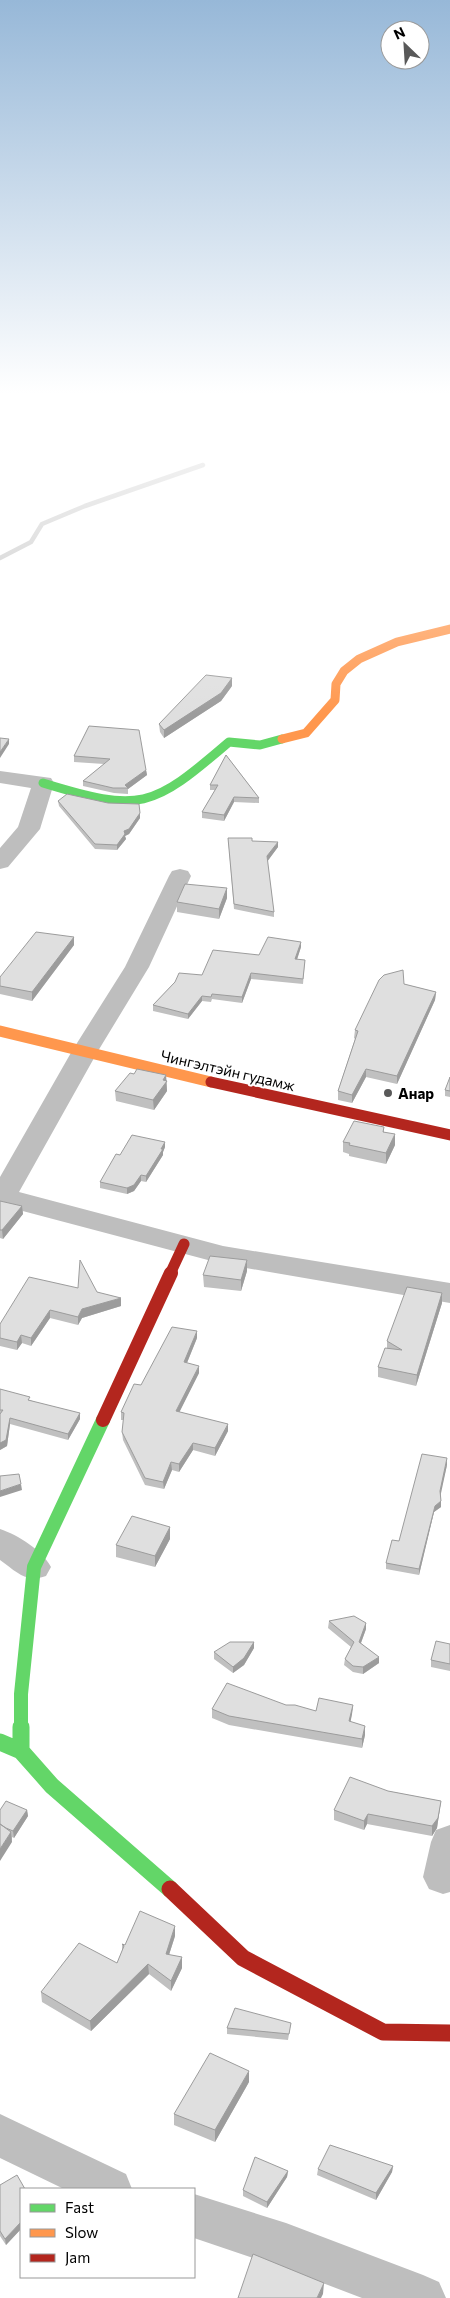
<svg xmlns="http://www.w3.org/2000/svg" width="450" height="2298" viewBox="0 0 450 2298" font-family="Commissioner,sans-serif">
	<rect width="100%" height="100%" fill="#fff"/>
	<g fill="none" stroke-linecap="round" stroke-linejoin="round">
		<path stroke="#bfbfbf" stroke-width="4.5" d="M0,558L31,542L42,524L85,506L203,465"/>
		<path fill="#bebebe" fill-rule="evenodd" d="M0,771L51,778L54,783L40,829L8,867L0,869V848L18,827L31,788L0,783Z
			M180,869L188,871L191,876L149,967L98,1051L19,1192L223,1246L450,1283V1303L223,1264L0,1205V1177L72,1051L125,967L169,876L172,871Z
			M0,1529C18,1535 42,1550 51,1567L46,1576C25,1583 17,1572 0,1560Z
			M450,1825V1892L443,1894L429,1889L423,1877L431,1842L436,1830Z
			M0,2114L126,2174L132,2189H64L0,2158Z
			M194,2194L286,2223L423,2275L439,2282L446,2298H362L286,2269L194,2238Z"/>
		<path stroke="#63d668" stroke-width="9" d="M43,783C141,813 151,809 229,742L260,745L282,739"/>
		<path stroke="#63d668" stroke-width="14" d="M21,1729V1694L34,1567L103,1420"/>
		<path stroke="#63d668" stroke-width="17" d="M21,1727V1751
			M0,1742L21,1751L52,1786L170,1889"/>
		<path stroke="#ff974d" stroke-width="9" d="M282,739L306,733L335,700L336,684L344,671L359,659L397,642L450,629"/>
		<path stroke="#ff974d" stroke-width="11" d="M0,1031L211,1082"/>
		<path stroke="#b3261e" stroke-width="11" d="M211,1082L450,1135
			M170,1274L184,1244"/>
		<path stroke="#b3261e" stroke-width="14" d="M103,1420L171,1273"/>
		<path stroke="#b3261e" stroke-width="17" d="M170,1889L243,1958L383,2032L450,2033"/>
	</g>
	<path fill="#c0c0c0" d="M232,686L221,701L164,738L160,732L159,724Z
		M89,726L146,770L147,775L128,789V794L114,793L83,786V781L104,764L74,762V756Z
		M226,755L259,798V803L234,802L224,821L202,818V812L215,790H210V785Z
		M58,801L140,818L129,834L125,836L126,839L117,850L95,849L59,806Z
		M228,838L252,841L278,847L267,861L274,912V917L234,909Z
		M227,888V898L219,919L177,912V902Z
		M74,937V945L32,1001L0,994V977Z
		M301,947L297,960H305L303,984L251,979L242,1003L212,999L211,1002L202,1001L188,1019L153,1011V1005L175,982L202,975L259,955Z
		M404,984L436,992L435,1000L397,1084L366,1077L352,1103L338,1100V1091L355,1039L354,1038L355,1030Z
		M134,1074L166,1075L167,1091L154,1110L116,1101L115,1091Z
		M450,1077V1097L445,1096V1090Z
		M384,1127V1132L395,1145L386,1164L349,1156V1154L343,1152V1142Z
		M165,1142V1147L163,1152V1155L146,1182L141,1181L134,1191L127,1194L100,1188V1182L120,1155Z
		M0,1201L22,1206L23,1214L3,1239L0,1238Z
		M247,1260V1271L241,1291L204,1287L203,1275Z
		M97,1292L121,1306L82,1318L78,1325L50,1318L31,1346L22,1343L17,1350L0,1346V1324Z
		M442,1293V1303L416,1386L378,1377V1367L387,1348V1341Z
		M197,1338L187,1363L199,1373L179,1412L228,1431L215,1456L193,1450L179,1472L172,1470L164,1489L145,1485L123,1440L122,1432L124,1420H121V1412L141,1385Z
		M0,1389L30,1400L80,1419L68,1440L10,1424L7,1446L0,1450Z
		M447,1465L440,1494L441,1501V1507L434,1512L419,1575L386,1569V1563L399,1541Z
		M170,1527V1539L155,1567L116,1557V1545Z
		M329,1621L366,1623V1629L361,1643L379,1663L363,1674L353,1672L344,1665L345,1659L351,1647L328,1628Z
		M254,1642V1648L244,1665L233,1673L214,1659V1652Z
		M450,1644V1671L431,1667V1660Z
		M286,1705L316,1711L353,1705L352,1714L350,1722L365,1726V1735L362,1748L229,1725L212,1718V1709Z
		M388,1791L441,1801L437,1828L432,1836L367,1824L364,1830L334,1820V1810Z
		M0,1810H27L28,1816L14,1838L12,1837V1842Z
		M175,1926V1936L169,1955L182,1957V1968L171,1991L149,1974L91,2031L42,2002L41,1992L117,1963L122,1951V1944L125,1945Z
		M291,2023L288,2040L227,2034V2028Z
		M249,2082L215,2142L174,2125V2114Z
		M393,2166L392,2172L376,2200L317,2175L318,2169Z
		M288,2171L287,2177L267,2208L243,2196V2190Z
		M0,2185L21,2189V2229L6,2245L0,2236Z"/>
	<path fill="#9c9c9c" d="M232,678V686L221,701L164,738V730Z
		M9,739V744L0,758V752Z
		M146,770L147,775L128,789L125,785Z
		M234,797V802L224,821V815Z
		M140,813V818L129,834L125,836L126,839L117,850V845L124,831Z
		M278,842V847L267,862V856Z
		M227,888V898L219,919V909Z
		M74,937V945L32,1001V992Z
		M301,942V947L295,965V959Z
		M251,973V979L242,1003V997Z
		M436,992L435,1000L397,1084V1076Z
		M202,996V1001L188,1019V1014Z
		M366,1069V1077L352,1103V1095Z
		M166,1075L167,1091L154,1110L153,1100Z
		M395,1134V1145L386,1164V1153Z
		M165,1142V1147L163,1152V1155L146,1182V1176Z
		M141,1175V1181L134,1191L127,1194V1188Z
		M22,1206L23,1214L3,1239L2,1230Z
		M247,1260V1271L241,1291V1280Z
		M442,1293V1303L416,1386L417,1375Z
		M121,1298V1306L82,1318L78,1325V1317L82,1309Z
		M50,1310V1318L31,1346V1338Z
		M197,1331V1338L184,1370V1362Z
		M21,1335L22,1343L17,1350V1342Z
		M199,1366V1373L176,1419V1411Z
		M80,1413V1419L68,1440V1434Z
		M10,1418V1424L7,1446L0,1450V1443Z
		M228,1424V1431L215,1456V1448Z
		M193,1443V1450L179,1472V1464Z
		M447,1458V1465L440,1498V1491Z
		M171,1462L172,1470L164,1489L163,1482Z
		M21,1484L22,1490L0,1497V1491Z
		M441,1501V1507L434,1512L419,1575V1569L435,1506Z
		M170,1527V1539L155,1567V1556Z
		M366,1623V1629L359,1648V1642Z
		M254,1642V1648L244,1665L233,1673V1667Z
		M379,1657V1663L363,1674V1667Z
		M353,1705L352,1714L349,1730V1721Z
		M365,1726V1735L362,1748V1739Z
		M441,1801L437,1828L432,1836V1826Z
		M27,1810L28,1816L14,1838L13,1831Z
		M368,1814L367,1824L364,1830V1821Z
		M11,1832L12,1842L0,1861V1849Z
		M175,1926V1936L166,1964V1954Z
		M182,1957V1968L171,1991V1981Z
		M148,1964L149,1974L91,2031L90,2021Z
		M249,2071V2082L215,2142V2130Z
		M393,2166L392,2172L376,2200V2193Z
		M288,2171L287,2177L267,2208V2202Z
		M21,2222V2229L6,2245L5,2239Z
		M324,2283L323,2294L321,2298H317Z"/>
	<path fill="#dfdfdf" stroke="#9c9c9c" d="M206,675L232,678L221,693L164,730L159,724Z
		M89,726L139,730L146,770L125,785L128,788H113L83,781L110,759L74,756Z
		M0,738L9,739L0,752Z
		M226,755L259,798L234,797L224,815L202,812L218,785H210Z
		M67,794L108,803L139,804L140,813L129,829L124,831L125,834L117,845L95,844L58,801Z
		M228,838H252V841L278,842L267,856L274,912L234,904Z
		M185,884L227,888L219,909L177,902Z
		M36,932L74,937L32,992L0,986V977Z
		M268,937L301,942L295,959L305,960L303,979L251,973L242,997L212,994L211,997L202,996L188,1014L153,1005L175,982L179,973L202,975L213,950L259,955Z
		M403,970L404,984L436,992L397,1076L366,1069L352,1095L338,1091L358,1031L355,1030L379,980L384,975Z
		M137,1069L166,1075L163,1080L167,1081L153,1100L115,1091L130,1073L134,1074Z
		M450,1077V1091L445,1090Z
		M354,1121L384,1127L383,1132L395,1134L386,1153L349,1145L350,1143L343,1142Z
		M132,1135L165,1142L161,1149H163L146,1176L141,1175L134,1185L127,1188L100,1182L116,1154L120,1155Z
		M0,1201L22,1206L2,1230H0Z
		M210,1256L247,1260L241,1280L203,1275Z
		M80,1260L97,1292L121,1298L82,1309L78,1317L50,1310L31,1338L21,1335L17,1342L0,1338V1324L29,1277L78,1288Z
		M407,1287L442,1293L417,1375L378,1367L385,1348L402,1350L387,1341Z
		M172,1327L197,1331L184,1362L199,1366L176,1411L228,1424L215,1448L193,1443L179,1464L171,1462L163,1482L145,1478L122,1432L124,1413L121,1412L134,1384L141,1385Z
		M0,1389L30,1397L28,1400L80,1413L68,1434L10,1418L6,1440L0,1443V1414L3,1410H0Z
		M422,1454L447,1458L440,1491L441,1501L435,1506L419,1569L386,1563L392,1540L399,1541Z
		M19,1474L21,1484L0,1491V1476Z
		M132,1516L170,1527L155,1556L116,1545Z
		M354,1616L366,1623L359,1642L379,1657L363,1667L353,1666L345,1659L354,1642L329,1621Z
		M436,1641L450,1644V1664L431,1660Z
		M230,1642H254L244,1658L233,1667L214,1652Z
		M227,1683L286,1705H295L316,1711L319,1698L353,1705L349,1721L365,1726L362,1739L229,1716L212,1709Z
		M350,1777L388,1791L441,1801L438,1818L432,1826L368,1814L364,1821L334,1810Z
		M6,1801L27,1810L13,1831L6,1828L0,1824V1810Z
		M0,1824L11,1832L0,1849Z
		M140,1911L175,1926L166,1954L182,1957L171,1981L148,1964L90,2021L41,1992L79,1943L117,1963L124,1946L122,1944L125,1945Z
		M235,2008L291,2023L289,2034L227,2028Z
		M210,2053L249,2071L215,2130L174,2114Z
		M330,2145L393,2166L376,2193L318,2169Z
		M255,2157L288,2171L267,2202L243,2190Z
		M17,2175L25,2189H21V2222L5,2239L0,2231V2185Z
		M253,2254L324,2283L317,2298H238Z"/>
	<linearGradient id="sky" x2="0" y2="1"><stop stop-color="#97b8d8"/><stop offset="0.55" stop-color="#fff"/><stop offset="1" stop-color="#fff" stop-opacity="0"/></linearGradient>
	<rect width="450" height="715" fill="url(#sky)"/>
	<circle fill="#595959" stroke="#fff" stroke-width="2" cx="388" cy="1093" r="5"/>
	<g text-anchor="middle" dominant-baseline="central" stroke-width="4" stroke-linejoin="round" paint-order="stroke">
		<g font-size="15" fill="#000" stroke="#fff">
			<text transform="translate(228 1070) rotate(13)">Чингэлтэйн гудамж</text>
		</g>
		<g font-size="15" font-weight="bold" fill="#000" stroke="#fff" text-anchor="start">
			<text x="398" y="1093">Анар</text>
		</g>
	</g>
	<rect x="20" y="2188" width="175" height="90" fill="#ffffff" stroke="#999999"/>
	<rect x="30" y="2204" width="25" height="8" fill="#63d668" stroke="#999999"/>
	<text x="65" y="2213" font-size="15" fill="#000000">Fast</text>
	<rect x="30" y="2229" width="25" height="8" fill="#ff974d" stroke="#999999"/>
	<text x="65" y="2238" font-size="15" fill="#000000">Slow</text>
	<rect x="30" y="2254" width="25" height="8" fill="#b3261e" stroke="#999999"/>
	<text x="65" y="2263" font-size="15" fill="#000000">Jam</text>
	<g transform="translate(405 45) rotate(335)"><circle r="24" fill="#ffffff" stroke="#999999"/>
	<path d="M0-4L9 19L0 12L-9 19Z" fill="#595959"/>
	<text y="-8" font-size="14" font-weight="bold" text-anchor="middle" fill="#000000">N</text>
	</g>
</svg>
